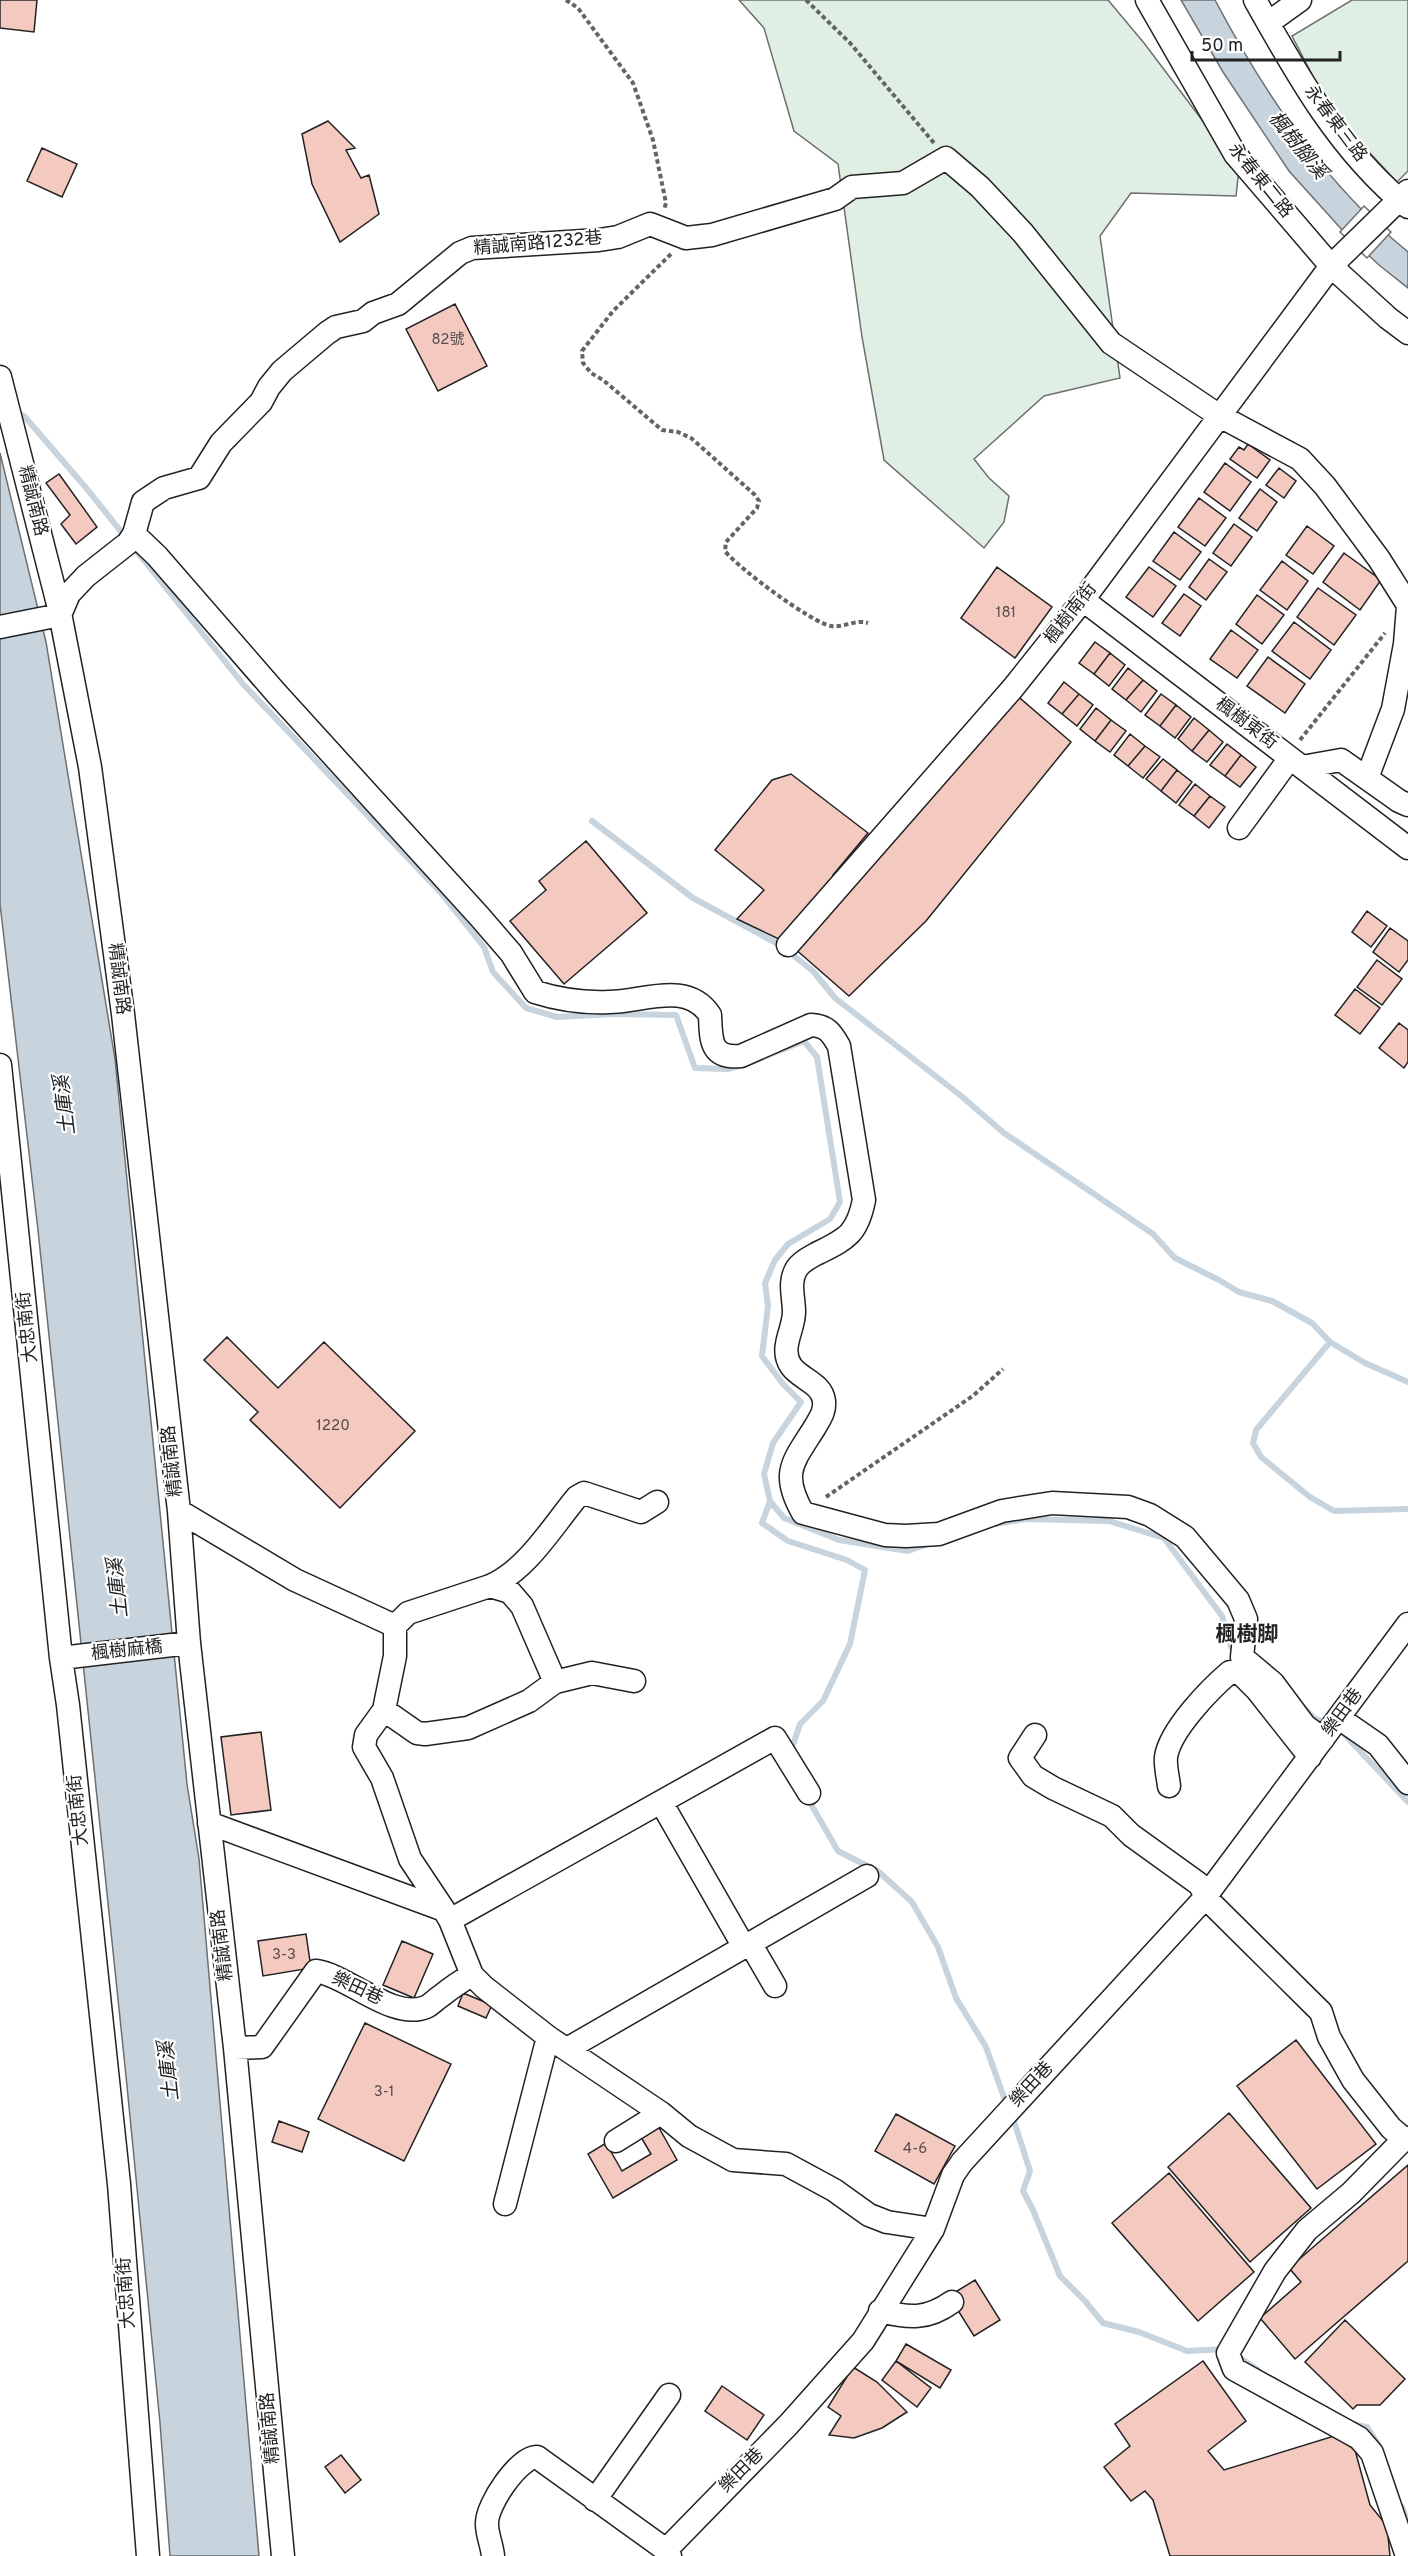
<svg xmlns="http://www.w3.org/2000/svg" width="1408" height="2556" viewBox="0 0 1408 2556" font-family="Overpass,'Noto Sans TC',sans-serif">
	<rect width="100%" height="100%" fill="#fff"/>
	<path fill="#e0efe3" stroke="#6f6f6f" stroke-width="1.5" d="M739,0H1108L1144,43L1239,169L1236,196L1131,193L1100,236L1120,378L1044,396L974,459L989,478L1009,496L1004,522L984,548L884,460L862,337L838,164L794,131L764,28Z
		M1352,0H1408V171L1397,182L1353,135L1326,101L1292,36Z"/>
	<path fill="#c7d3dd" stroke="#6f6f6f" stroke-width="1.5" d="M1181,0H1215C1264,93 1325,184 1408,252V288L1379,265L1344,232L1289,171L1223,72Z
		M0,453L46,642L115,1059L187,1784L199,1859L259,2556H170L160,2423L126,2076L38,1230L0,904Z"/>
	<path fill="#fff" stroke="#6f6f6f" stroke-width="1.5" d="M1364,206L1391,232L1367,258L1340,232Z"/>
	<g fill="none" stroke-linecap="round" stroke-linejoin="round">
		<path stroke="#c7d3dd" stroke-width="6" d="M16,411L25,417L87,489L243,684L441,893L484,947L493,972L526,1008L557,1017L614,1014L676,1015L695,1068L728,1069L739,1066
			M592,821L693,898L780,945L813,971L835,998L960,1095L1004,1133L1153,1234L1175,1258L1219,1280L1239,1292L1272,1301L1312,1323L1330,1342L1365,1363L1408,1382
			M751,1062L804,1041L817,1057L840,1202L830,1219L788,1244L775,1260L765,1283L768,1306L762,1356L783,1384L801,1402L773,1443L764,1474L770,1501L784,1518L839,1540L908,1551L928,1544
			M1330,1342L1256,1430L1253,1443L1261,1457L1310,1497L1334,1511L1408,1509
			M770,1501L762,1523L788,1541L847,1560L865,1570L850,1644L823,1701L800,1724L791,1751
			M995,1524L1026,1519L1109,1521L1164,1538L1222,1616L1231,1647L1237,1650
			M1305,1709L1314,1718L1328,1725
			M1343,1733L1408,1802
			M808,1799L838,1851L879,1872L912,1902L938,1947L956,1998L986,2047L1007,2106
			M1012,2115L1030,2171L1023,2191L1033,2210L1060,2276L1085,2301L1103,2323L1139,2332L1187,2351L1225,2349
			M1237,2356L1258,2370
			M1352,2424L1367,2427L1378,2444
			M1402,2507L1408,2523"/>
	</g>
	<path fill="#f3c9c0" stroke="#222" stroke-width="1.5" d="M0,0H37L34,32L0,28Z
		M328,121L355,148L346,150L361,178L369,175L379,214L340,242L312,184L302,134Z
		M42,148L77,164L62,197L27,181Z
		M455,304L487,366L438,391L406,329Z
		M1248,444L1270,460L1257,478L1230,459L1239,447L1244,450Z
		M1225,463L1251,482L1230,511L1204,492Z
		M1279,468L1296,481L1284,498L1266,485Z
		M59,474L97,527L76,544L61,524L70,515L46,483Z
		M1260,489L1277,502L1257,531L1239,518Z
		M1199,498L1226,518L1205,546L1178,527Z
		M1234,524L1252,537L1231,566L1213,553Z
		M1307,526L1334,546L1313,574L1286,555Z
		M1174,532L1201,552L1180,580L1153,561Z
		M1344,553L1381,580L1360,610L1323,582Z
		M1209,559L1227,572L1206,600L1189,587Z
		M1282,561L1308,581L1287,610L1260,590Z
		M997,567L1052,607L1015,658L961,618Z
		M1149,567L1176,586L1153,617L1126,597Z
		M1318,588L1356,615L1334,645L1297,617Z
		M1184,594L1201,606L1180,636L1162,623Z
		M1257,595L1284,615L1262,644L1236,624Z
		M1294,622L1331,650L1310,679L1272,651Z
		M1231,630L1258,650L1237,678L1210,659Z
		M1095,642L1110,653L1094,674L1079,663Z
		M1110,653L1125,665L1109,686L1094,674Z
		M1268,657L1305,684L1285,713L1247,686Z
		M1128,668L1143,680L1126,700L1112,689Z
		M1143,680L1157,691L1141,712L1126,700Z
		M1064,682L1079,694L1062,714L1048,703Z
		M1014,693L1071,742L926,921L849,996L794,948Z
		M1079,694L1093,705L1077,726L1062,714Z
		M1161,694L1176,705L1160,726L1145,715Z
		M1176,705L1191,717L1175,738L1160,726Z
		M1096,708L1111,720L1095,741L1080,729Z
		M1194,718L1209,730L1192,751L1178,739Z
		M1111,720L1126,731L1110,752L1095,741Z
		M1209,730L1223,742L1207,762L1192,751Z
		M1130,734L1145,746L1128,766L1114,755Z
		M1227,744L1241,755L1225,776L1210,765Z
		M1145,746L1160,757L1143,778L1128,766Z
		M1241,755L1256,767L1240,787L1225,776Z
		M1163,759L1177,770L1161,791L1146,779Z
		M1177,770L1192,782L1176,803L1161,791Z
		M791,774L868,833L833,875L838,880L783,941L737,919L764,890L715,850L772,780Z
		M1195,784L1210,796L1194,816L1179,805Z
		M1210,796L1225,807L1209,828L1194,816Z
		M586,841L647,913L564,984L510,921L546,890L539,881Z
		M1367,911L1387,926L1371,947L1352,932Z
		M1390,928L1408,941V960L1399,972L1373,952Z
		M1377,960L1402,979L1382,1005L1357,987Z
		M1355,989L1380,1008L1360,1034L1335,1015Z
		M1399,1023L1408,1030V1062L1404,1068L1379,1048Z
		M227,1337L278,1388L324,1342L415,1431L340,1508L250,1420L258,1412L204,1360Z
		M261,1732L271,1810L231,1815L221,1737Z
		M306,1934L311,1968L263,1976L258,1941Z
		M402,1941L433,1954L414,1998L383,1985Z
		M463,1993L492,2005L486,2018L458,2006Z
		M365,2023L451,2064L404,2161L318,2119Z
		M1296,2040L1376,2144L1317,2189L1237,2086Z
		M1229,2113L1311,2208L1250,2262L1168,2167Z
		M896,2114L955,2146L934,2184L875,2151Z
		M653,2117L677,2160L613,2198L588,2154L606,2143L622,2171L651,2154L635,2127Z
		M279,2121L309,2132L302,2152L272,2142Z
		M1408,2165V2261L1295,2359L1260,2318L1301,2282L1289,2268Z
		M1169,2173L1254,2272L1198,2321L1112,2223Z
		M975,2280L1000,2320L974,2336L949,2296Z
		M1345,2320L1405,2379L1380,2405H1357L1353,2409L1305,2362Z
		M906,2344L951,2370L940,2388L896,2361Z
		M896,2361L931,2388L917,2407L882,2380Z
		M1203,2361L1246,2421L1208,2451L1224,2470L1334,2436L1355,2450L1370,2505L1387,2526L1390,2556H1170L1153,2500L1145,2491L1131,2501L1104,2467L1130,2446L1115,2424Z
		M853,2367L877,2382L907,2412L882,2428L854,2438L829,2435L841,2416L828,2407Z
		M722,2386L764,2415L747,2440L705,2411Z
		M341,2455L361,2480L345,2493L325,2467Z"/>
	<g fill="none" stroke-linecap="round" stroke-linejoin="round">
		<defs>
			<path id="minor" d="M1147,0L1235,154L1331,266L1388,318L1408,333
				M1255,0C1297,75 1340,152 1408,207
				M1268,23L1300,0
				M0,377L59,608L90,767L123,1014L179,1511L189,1643L235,2048L283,2556
				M134,534L157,556L277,694L479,916L511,953L535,992C560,1000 584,1003 609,1002C643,1002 687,980 710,1015C711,1040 710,1059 741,1056L811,1025C827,1026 831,1032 839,1046L864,1200C857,1235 846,1239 816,1254C809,1258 802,1261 797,1268C788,1282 794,1297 794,1312C794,1330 779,1348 791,1366C800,1379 822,1383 824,1401C825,1412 820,1418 815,1427C793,1462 780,1473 803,1513L885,1535L906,1536L939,1534L1002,1511L1052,1503L1128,1507L1150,1515L1185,1537L1238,1600L1246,1619L1242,1657L1273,1683L1305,1726L1323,1739
				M1083,600L1408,848
				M0,627L60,615L69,594L86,576L128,543L134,534L143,502L164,488L199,478L221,443L261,402L269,387L282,371L327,333L336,327L363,321L373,313L398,304L460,253L472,248L599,240L618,237L650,224L686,238L712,235L835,199L852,187L903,183L946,158L980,187L1023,233L1111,343L1218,415L1300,459L1325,486L1379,559L1408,605
				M1302,767L1341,760L1399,801L1408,805
				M1367,778L1393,709L1405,644L1408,606
				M1239,828L1290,758
				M788,945L1013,688L1083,600L1331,266L1408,191
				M0,1065L61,1658L68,1705L119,2184L148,2556
				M179,1511L295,1580L395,1626L408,1613L490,1586L510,1592L522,1606L555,1682
				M490,1586C527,1570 552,1527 577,1497L584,1493L641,1512L657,1502
				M395,1626V1656L384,1710L366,1735L364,1747L382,1778L410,1859L444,1910
				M61,1658L189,1643
				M384,1710L417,1733L425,1734L468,1728L529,1701L555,1682L592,1673L634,1681
				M1339,1718L1378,1745L1408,1783
				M1035,1735L1020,1758L1033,1776L1053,1788L1112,1816L1131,1835L1199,1884L1209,1901L1321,2012L1329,2037L1353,2080L1391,2128L1404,2139L1408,2138
				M1169,1786C1168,1777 1165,1766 1166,1757C1170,1730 1210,1689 1230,1672L1241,1674L1257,1690L1310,1757
				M661,1802L744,1947
				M209,1823L444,1910L450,1920L472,1975L484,1987L548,2037L661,2113L689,2136L733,2160L786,2164L834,2190L869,2215L887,2222L933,2229
				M450,1920L775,1738L809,1793
				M750,1943L775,1986
				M235,2048L262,2047L316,1971C347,1975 393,2021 426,2007C431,2005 436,1999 441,1996C451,1988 461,1981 472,1975
				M567,2049L867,1876
				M1404,2139L1351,2193L1307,2230L1275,2271L1228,2353L1234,2369L1359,2438L1372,2453L1407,2556
				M616,2141L661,2113
				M505,2204L548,2037
				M880,2311C909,2318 927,2320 952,2302
				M595,2500L669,2395
				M666,2550L789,2424L863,2341L933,2229L953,2175L962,2162L1203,1900L1408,1624
				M493,2556C492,2545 487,2535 487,2524C486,2505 519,2457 537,2457L666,2550L670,2556"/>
		</defs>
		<use href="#minor" stroke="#222" stroke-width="25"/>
		<path stroke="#646464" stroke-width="4" stroke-dasharray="4.5 3" stroke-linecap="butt" d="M566,0L578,8L633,83L653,140L666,203L664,210
			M806,0L850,43L934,143
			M671,254L613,311L582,351L583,363L591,373L603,380L662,430L678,432L691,438L755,495L759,501L757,508L726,542L725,551C738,568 812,623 831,626C844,628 855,619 868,623
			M1300,740L1385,633
			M826,1497L974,1395L1003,1369"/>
		<use href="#minor" stroke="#fff" stroke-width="22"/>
	</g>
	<g text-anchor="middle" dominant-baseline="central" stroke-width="4.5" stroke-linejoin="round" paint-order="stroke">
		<g font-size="15" fill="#564c4a">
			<text x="448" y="340">82號</text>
			<text x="1006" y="613">181</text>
			<text x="333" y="1426">1220</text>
			<text x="284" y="1955">3-3</text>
			<text x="384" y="2092">3-1</text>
			<text x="915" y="2149">4-6</text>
		</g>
		<g font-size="18" fill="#222" stroke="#fff">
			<text transform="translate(1335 124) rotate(53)">永春東三路</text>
			<text transform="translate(1260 181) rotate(51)">永春東二路</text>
			<text transform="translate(538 244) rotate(-5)">精誠南路1232巷</text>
			<text transform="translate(32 501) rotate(76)">精誠南路</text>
			<text transform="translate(1071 614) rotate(-52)">楓樹南街</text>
			<text transform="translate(1246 724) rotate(37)">楓樹東街</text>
			<text transform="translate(118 979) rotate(83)">精誠南路</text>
			<text transform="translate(28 1327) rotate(-96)">大忠南街</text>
			<text transform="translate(173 1461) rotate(-96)">精誠南路</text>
			<text transform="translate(127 1651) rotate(-6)">楓樹麻橋</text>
			<text transform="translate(1343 1713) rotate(-54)">樂田巷</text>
			<text transform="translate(79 1810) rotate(-96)">大忠南街</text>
			<text transform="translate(223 1945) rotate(-97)">精誠南路</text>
			<text transform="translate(357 1989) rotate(25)">樂田巷</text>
			<text transform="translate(1032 2085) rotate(-47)">樂田巷</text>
			<text transform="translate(127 2293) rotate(-94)">大忠南街</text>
			<text transform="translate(271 2428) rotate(-95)">精誠南路</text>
			<text transform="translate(742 2471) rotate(-45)">樂田巷</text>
		</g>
		<g font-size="20" font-style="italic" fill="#222" stroke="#fff">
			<text transform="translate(1297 146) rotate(51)">楓樹腳溪</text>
			<text transform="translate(66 1105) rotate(-97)">土庫溪</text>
			<text transform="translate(119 1588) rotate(-96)">土庫溪</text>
			<text transform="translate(170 2071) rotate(-96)">土庫溪</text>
		</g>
		<g font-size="21" font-weight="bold" fill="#222" stroke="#fff">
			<text x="1247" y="1635">楓樹脚</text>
		</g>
	</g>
	<path d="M1192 51v9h148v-9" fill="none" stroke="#222222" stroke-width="3"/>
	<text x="1201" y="51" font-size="18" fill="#222222" stroke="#ffffff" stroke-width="4.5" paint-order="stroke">50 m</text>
</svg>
